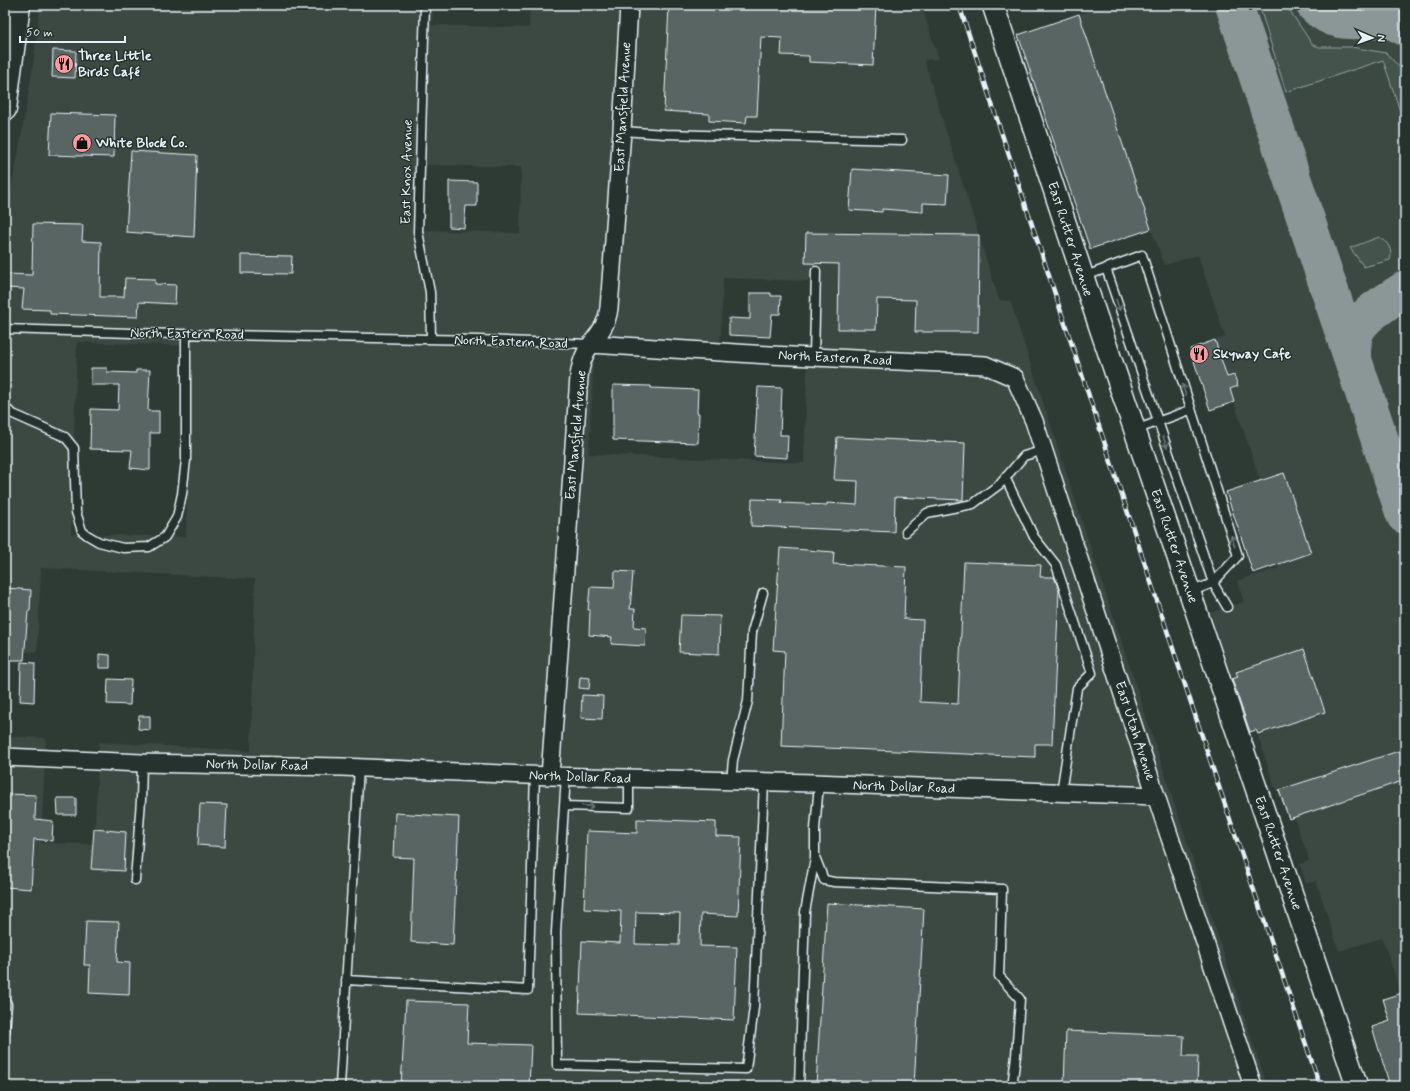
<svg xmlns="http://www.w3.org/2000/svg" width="1410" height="1091" viewBox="0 0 1410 1091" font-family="Mynerve,sans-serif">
	<rect width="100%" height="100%" fill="#2e3b35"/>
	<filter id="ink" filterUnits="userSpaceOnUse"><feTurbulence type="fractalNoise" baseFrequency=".025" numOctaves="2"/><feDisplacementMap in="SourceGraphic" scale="8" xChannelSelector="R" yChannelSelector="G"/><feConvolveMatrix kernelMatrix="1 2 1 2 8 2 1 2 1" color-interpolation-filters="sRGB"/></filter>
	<g filter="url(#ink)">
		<path fill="#3b4843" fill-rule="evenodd" d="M40,5H433L432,25L529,28L530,5H921L939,59L924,60L999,300L1010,301L1267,1086H5V736L46,738L41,843L94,844L99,742L251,751L255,579L41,568L37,652L5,651V215L18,155L33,66ZM424,165L521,167L520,233L423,230ZM723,278L810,281L804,463L589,454L594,352L720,358ZM77,342L192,346L186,537L71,534Z
			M1083,5H1405V1086H1390L1372,1027L1390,1021L1383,999L1401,993L1382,938L1339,951L1316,881L1306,884L1300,864L1309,861L1307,853L1294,818L1289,819L1279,791H1276L1256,730L1249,732L1210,613L1244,602L1237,581L1278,568L1277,565L1253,573L1226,492L1260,480L1234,402L1210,410L1190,349L1225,337L1198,255L1165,265L1151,229L1090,249L1018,35L1086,12Z"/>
		<path fill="#45524e" stroke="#96a2a3" d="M1259,5H1286L1312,44L1319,47H1351L1386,53L1405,73V126L1383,60L1286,92Z
			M1379,237C1388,241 1393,251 1390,260L1364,267L1350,248Z"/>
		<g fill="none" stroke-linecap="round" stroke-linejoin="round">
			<path stroke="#8b9696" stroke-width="38" d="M1234,5L1405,515
				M1315,5C1346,36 1376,7 1405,27
				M1352,357C1352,349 1352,340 1355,332C1363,314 1389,301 1405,290"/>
		</g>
		<path fill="#596563" stroke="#e8f1f8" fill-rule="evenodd" d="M669,5H876L873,65L809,62V56L781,55L782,38L761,37L757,116H747L746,123L709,121V114L664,111Z
			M1079,14L1151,229L1090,249L1018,35Z
			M53,50L76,51L75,78L52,77Z
			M51,113L115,115L114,157L49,155Z
			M131,151L197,155L194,237L126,232Z
			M852,169L949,175L947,204L923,203V212L882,209V212L849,210Z
			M449,181L477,182V206H466L464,228L449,227Z
			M33,224L83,225L82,241L101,242L100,297H124L125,278L155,279V284L176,285L175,304L139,302L138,317L50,314V310L22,309L24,289L7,288V274L32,275Z
			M806,233L979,235L978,332H915L916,300L877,299L876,329H838L839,264L805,263Z
			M241,255L292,256L291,274L241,273Z
			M750,293H771V296H781L780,314H772L770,337L729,335V318L750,319Z
			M1215,340L1227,377L1234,375L1238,386L1230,389L1234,402L1210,410L1190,349Z
			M91,368H107V372L136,373V370H150L148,411H159V433H150V470L130,468L132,450L90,449L91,409L118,410L119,385H91Z
			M613,385L651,386V388L698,390L697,413H699L698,443L613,440Z
			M758,387L782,388L780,435H788L787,458L754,456Z
			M837,437L965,443L963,500L895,497L894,532L751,526L752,499L782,500L781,503L827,505V503L857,505L858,481L834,480Z
			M1284,473L1311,553L1253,573L1226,492Z
			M780,548L834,552L833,564L906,567L904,619L923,620L920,702L958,704L964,562L1041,565L1040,577H1054L1059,590L1052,744H1035V757L781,746L785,651L773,650Z
			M615,571L633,572L630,609H635L634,627L646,628L645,646L611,644L612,637L589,635L590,610H588L590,587L614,588Z
			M7,588L31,590L30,611H28L24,660H5L8,609H6Z
			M681,615L720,616L719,654L679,652Z
			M1304,649L1325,712L1258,734L1256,730L1250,732L1232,679L1238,677L1236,672Z
			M99,654L110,655V668H99Z
			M21,662L35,663L34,702L20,701Z
			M580,677L590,678L589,689L579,688Z
			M108,679L131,680L130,705L107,704Z
			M582,695L603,696L602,719L581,718Z
			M139,716H150V730L138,729Z
			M1405,749V780L1289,819L1279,790Z
			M5,794L36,795L35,819L53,821L52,841L34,839L31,889L5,887Z
			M57,798H76V815H58Z
			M200,804L227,805L225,847L198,845Z
			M395,813L459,817L453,945L411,942L414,858L393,857Z
			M637,819L716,822V836L741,837L738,916L701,914L700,946L737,947L734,1020L579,1013L582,941L620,943L621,911L584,909L587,831L637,833ZM636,912L680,913L679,945L635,944Z
			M94,829L126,832L124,871L91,869Z
			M827,903L924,909L914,1086H816Z
			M86,921L119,922L117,962L130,963L129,995L89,993L90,965H84Z
			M1405,992V1086H1390L1372,1027L1390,1021L1383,999Z
			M406,1001L469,1003L467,1043L531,1045L529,1086H401Z
			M1066,1031L1184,1036L1183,1056H1198L1197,1086L1064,1085Z"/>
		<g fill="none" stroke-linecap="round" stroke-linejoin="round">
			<defs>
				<path id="service" d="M425,5L418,232L430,292L431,339
					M622,131L665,134L902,140
					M1106,268L1213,583L1227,607
					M1083,277L1142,255L1238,556L1213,583L1190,592
					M5,329L131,333L477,340L590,344
					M814,357L816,271
					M5,408L13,414L65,437L74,448L76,512L82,531L87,535L99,542L123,548L149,547L165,537L177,517L182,494L186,460V334
					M1135,430L1190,410
					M1005,477L1034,537L1056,565L1092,673L1077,688L1061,793
					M906,532L927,513L973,504L1000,484L1024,456L1044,450
					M566,776L564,806L629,808V778
					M731,781L733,760L748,701L752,632L763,593
					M819,784L815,829V857L824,880L834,882L1002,889L999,976L1020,999L1016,1056L1012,1086
					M564,806L556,932L557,1065L746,1069L754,1007L764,782
					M135,880L141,800L142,763
					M346,980L528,990L535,775
					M5,1001L7,1004L5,1032
					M340,1086L359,767
					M799,1086L805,912L815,858"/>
				<path id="minor" d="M591,344L770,355L985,365L1015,378L1034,421L1156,796L1253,1086
					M5,757L142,763L342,767L550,776L813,783L1156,796
					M550,776L579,377C580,368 582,360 586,352C596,335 606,330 609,308L622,131L629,5"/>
				<path id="tertiary" d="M993,5L1083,277L1357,1086"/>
				<path id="primary" d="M5,109L19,5"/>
			</defs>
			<use href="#service" stroke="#e8f1f8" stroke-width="11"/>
			<use href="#minor" stroke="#e8f1f8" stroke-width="20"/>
			<use href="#tertiary" stroke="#e8f1f8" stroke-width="24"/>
			<use href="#primary" stroke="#e8f1f8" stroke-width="25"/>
			<use href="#service" stroke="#26332d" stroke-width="8"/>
			<use href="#minor" stroke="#26332d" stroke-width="17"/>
			<use href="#tertiary" stroke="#26332d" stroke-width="21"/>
			<use href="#primary" stroke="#26332d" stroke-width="22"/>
			<defs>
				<path id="rail" d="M959,5L1216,778L1320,1086"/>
			</defs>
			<use href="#rail" stroke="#e8f1f8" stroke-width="4.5"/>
			<use href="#rail" stroke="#26332d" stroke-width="3" stroke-dasharray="9" stroke-linecap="butt"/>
		</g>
		<defs><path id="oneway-shaft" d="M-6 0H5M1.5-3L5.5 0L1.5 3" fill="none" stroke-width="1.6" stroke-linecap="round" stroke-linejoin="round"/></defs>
		<g stroke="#6a7674">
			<use href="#oneway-shaft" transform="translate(1118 305) rotate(71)"/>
			<use href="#oneway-shaft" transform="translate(1184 390) rotate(-107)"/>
			<use href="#oneway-shaft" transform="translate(1165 442) rotate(71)"/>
			<use href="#oneway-shaft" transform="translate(1233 541) rotate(-108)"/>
			<use href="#oneway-shaft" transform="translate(588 806) rotate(2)"/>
		</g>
	</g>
	<defs>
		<symbol id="restaurant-disc" viewBox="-11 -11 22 22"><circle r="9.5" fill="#ff9aa2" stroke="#26332d"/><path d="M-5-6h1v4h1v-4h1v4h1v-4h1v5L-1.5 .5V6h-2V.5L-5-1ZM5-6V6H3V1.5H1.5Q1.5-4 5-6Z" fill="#111"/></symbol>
		<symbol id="shop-disc" viewBox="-11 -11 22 22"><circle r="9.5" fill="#ff9aa2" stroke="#26332d"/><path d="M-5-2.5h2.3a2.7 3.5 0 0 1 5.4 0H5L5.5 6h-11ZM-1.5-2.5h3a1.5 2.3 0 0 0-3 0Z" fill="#111"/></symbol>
	</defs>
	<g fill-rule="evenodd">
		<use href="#restaurant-disc" x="53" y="53" width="22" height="22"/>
		<use href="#shop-disc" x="71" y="132" width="22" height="22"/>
		<use href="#restaurant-disc" x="1188" y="343" width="22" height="22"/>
	</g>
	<g text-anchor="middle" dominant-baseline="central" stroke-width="3" stroke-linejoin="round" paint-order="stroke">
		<g font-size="14" font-weight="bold" fill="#e8f1f8" stroke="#26332d" text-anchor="start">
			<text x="78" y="56">Three Little<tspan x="78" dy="16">Birds Café</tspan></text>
			<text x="96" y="143">White Block Co.</text>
			<text x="1213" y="354">Skyway Cafe</text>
		</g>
		<g font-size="14" fill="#e8f1f8" stroke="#26332d">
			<text transform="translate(623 107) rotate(-87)">East Mansfield Avenue</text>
			<text transform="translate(407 172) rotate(-89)">East Knox Avenue</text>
			<text transform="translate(1070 239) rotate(72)">East Rutter Avenue</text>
			<text transform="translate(187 334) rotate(1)">North Eastern Road</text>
			<text transform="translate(511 342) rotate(2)">North Eastern Road</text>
			<text transform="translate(835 358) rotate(3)">North Eastern Road</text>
			<text transform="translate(576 435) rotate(-85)">East Mansfield Avenue</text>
			<text transform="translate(1174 546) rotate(71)">East Rutter Avenue</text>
			<text transform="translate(1135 731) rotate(72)">East Utah Avenue</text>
			<text transform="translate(257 765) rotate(1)">North Dollar Road</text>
			<text transform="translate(580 777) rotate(2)">North Dollar Road</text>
			<text transform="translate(904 787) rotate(2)">North Dollar Road</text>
			<text transform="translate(1278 853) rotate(71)">East Rutter Avenue</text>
		</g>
	</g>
	<rect width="1410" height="1091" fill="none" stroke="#26332d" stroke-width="20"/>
	<rect x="10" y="10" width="1390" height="1071" fill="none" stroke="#e8f1f8" stroke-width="1.5" filter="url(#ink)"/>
	<g transform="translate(1372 38) rotate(92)" stroke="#26332d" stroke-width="3" paint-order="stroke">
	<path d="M0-3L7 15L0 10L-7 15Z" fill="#e8f1f8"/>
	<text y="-6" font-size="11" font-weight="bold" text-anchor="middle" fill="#e8f1f8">N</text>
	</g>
	<path d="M20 36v6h105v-6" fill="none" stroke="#e8f1f8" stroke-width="2"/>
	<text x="26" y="36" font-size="12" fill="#e8f1f8" stroke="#26332d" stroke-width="3" paint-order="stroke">50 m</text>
</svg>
